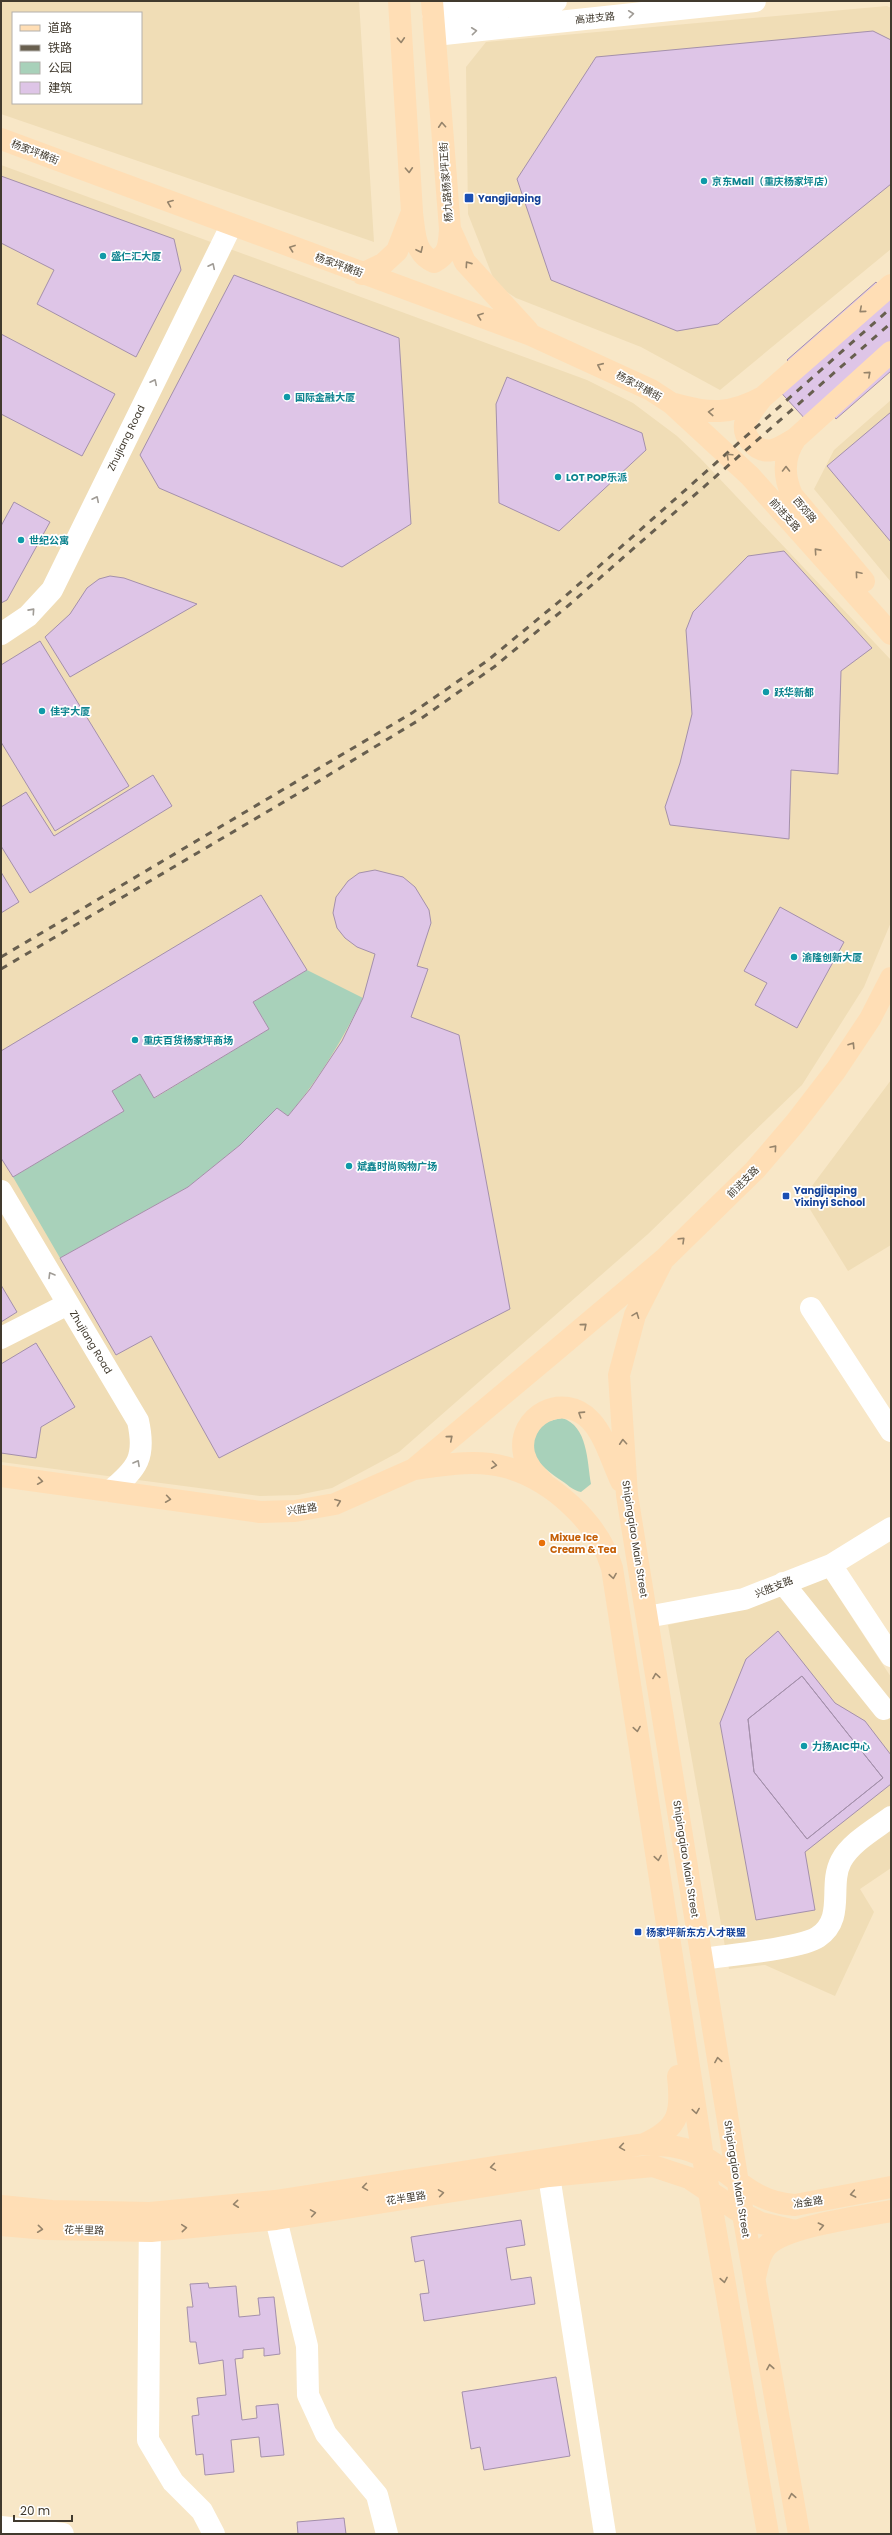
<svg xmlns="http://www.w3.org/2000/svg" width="892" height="2535" viewBox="0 0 892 2535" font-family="Poppins,'Noto Sans SC',sans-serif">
	<rect width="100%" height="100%" fill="#f8e7c7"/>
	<path fill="#f0ddb6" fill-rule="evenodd" d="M1,1H359L374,242L1,114ZM13,13H141V103H13Z
		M887,6L891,8V249L720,390L641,347L516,298L496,285L468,214L466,67L486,42Z
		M1,165L587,380L633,403L677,436L700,458L891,660V922L864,987L802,1085L648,1234L399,1452L332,1488L298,1495L260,1496L1,1462Z
		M891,400V582L814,489L834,450Z
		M891,1080V1245L848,1271L803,1198Z
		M825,1576L891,1677V1868L860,1889L874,1912L835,1996L765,1965L729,1969L668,1625L746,1608Z"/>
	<path fill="#a8d1ba" d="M307,970L363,998C342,1041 318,1080 288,1116L277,1108L240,1145L188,1187L60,1258L13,1177L124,1111L112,1091L140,1074L155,1098L269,1029L253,1002Z
		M562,1418C588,1426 587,1461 591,1484L581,1492C573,1491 566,1483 559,1479C536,1462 524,1452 541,1423Z"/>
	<path fill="#dec5e7" stroke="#a490ab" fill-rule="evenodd" d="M873,31L891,40V184L718,324L677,331L551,280L517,179L596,57Z
		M1,176L174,239L181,270L136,357L37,304L54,270L1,243Z
		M234,275L399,338L411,524L342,567L159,488L140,455Z
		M891,276V371L836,419L825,405L807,421L775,386L795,369L787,360L876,282L879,286Z
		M1,334L115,394L82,456L1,414Z
		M507,377L642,433L646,450L559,531L499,503L496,404Z
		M891,412V542L827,466Z
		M14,502L50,522L7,600L1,603V526Z
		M784,551L872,648L841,671L838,774L791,770L789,839L670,825L665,807L680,763L692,714L686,630L693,612L748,556Z
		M110,576L124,578L197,604L70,677L45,637L70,614L87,588L99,579Z
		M40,641L129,786L55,831L1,742V665Z
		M153,775L172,806L30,893L1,846V807L26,792L54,836Z
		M375,870L403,877L415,887L429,910L431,923L417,966L428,969L411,1017L459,1035L510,1309L219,1458L151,1336L116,1355L60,1258L188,1187L240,1145L277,1108L288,1116L310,1089L342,1041L363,998L375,954L357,947L345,938L337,928L333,913L336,897L348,881L359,873Z
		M1,872L19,902L1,913Z
		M261,895L307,970L253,1002L269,1029L154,1098L140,1074L112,1091L124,1111L13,1177L1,1158V1051Z
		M780,907L844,942L797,1028L755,1005L767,983L744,971Z
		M1,1285L17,1312L1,1322Z
		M36,1343L75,1407L41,1427L36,1458L1,1453V1364Z
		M778,1631L835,1703L865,1721L891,1755V1784L805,1852L815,1910L756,1920L720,1723L746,1659ZM802,1676L883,1778L807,1839L754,1772L748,1719Z
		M802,1676L883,1778L807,1839L754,1772L748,1719Z
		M521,2220L525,2245L506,2248L511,2280L531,2277L535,2304L424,2321L420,2294L429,2293L424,2260L415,2262L411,2237Z
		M208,2283L209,2288L236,2286L239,2317L260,2315L258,2298L274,2297L280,2354L264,2356V2348L243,2350V2358L235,2359L242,2420L257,2418L256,2406L278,2404L284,2455L261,2457L259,2437L231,2440L234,2472L205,2475L203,2454L196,2455L192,2416L199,2415L197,2398L226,2395L223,2360L199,2364L196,2342H190L187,2307H193L190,2284Z
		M556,2377L570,2456L484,2470L480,2447L471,2449L462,2392Z
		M344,2518L346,2534H298L297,2522Z"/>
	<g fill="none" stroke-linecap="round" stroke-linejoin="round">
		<path stroke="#fff" stroke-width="22" d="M433,14L556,1
			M435,35L755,1
			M1,634L28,616L52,590L231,226
			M1,1191L138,1421C146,1457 138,1468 110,1491
			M811,1308L891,1431
			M1,1338L68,1304
			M831,1565L891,1656
			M783,1583L884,1709
			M647,1617L744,1599L831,1565L891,1528
			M702,1959C727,1955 800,1949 818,1937C846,1918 828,1886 841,1861C850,1843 875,1829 891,1817
			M549,2176L605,2534
			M150,2213L148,2440L173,2482L202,2511L214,2534
			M276,2219L307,2346L308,2395L326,2434L377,2495L387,2534
			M1,2527L63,2534"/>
		<path stroke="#ffdeb5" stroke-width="22" d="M432,1L450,229L465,262L528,331
			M1,139L531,335L651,390L671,403L750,476L891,634
			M412,213C415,234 414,253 434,262C449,254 449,245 450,229
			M362,274L383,264L397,251L412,212L399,1
			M762,398C756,406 748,415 745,424C744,431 746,436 750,441C765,459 780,448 796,438
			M675,404C710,414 730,415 763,397L891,285
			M864,581L792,495C783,475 783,456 796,438L891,352
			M663,1260L635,1315L619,1375L627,1495L743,2214L799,2534
			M414,1469C443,1465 476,1459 505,1467C551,1479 599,1523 612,1568L703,2157L768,2534
			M1,1476L260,1512L295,1511L335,1504L414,1469L555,1351L663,1260L755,1170L796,1122L836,1070L870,1019L891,978
			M543,1482C535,1474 527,1466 524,1454C516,1417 563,1390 591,1421C605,1436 612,1462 621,1481
			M644,2144C664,2145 686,2146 704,2157C737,2177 752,2202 795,2205L891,2187
			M1,2206L52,2211L150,2213L275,2201L644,2144C680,2128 682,2112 678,2076
			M1,2225L47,2229L151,2231L276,2219L549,2176L653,2166L689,2178L743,2214L761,2223L795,2231
			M755,2277C758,2266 759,2254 767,2246C786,2226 862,2217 891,2211"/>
		<path stroke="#685f4f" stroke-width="3" stroke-dasharray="7 7" stroke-linecap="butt" d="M1,957L412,713L487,661L561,600L891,308
			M1,969L309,787L419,720L494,667L569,605L891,323"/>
	</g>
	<defs><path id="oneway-chevron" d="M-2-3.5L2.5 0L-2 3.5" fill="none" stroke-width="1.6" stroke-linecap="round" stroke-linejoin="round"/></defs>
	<g stroke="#a09c96">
		<use href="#oneway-chevron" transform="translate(631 14) rotate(-6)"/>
		<use href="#oneway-chevron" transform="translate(474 31) rotate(-6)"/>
		<use href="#oneway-chevron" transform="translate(212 266) rotate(-64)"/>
		<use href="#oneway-chevron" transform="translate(154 382) rotate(-64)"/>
		<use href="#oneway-chevron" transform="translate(96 499) rotate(-64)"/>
		<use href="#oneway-chevron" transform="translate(32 611) rotate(-48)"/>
		<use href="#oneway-chevron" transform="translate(51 1275) rotate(-121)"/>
		<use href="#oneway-chevron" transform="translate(137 1463) rotate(-61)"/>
	</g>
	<g stroke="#96846b">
		<use href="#oneway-chevron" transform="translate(401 40) rotate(87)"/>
		<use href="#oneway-chevron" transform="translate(442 125) rotate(-94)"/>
		<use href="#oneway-chevron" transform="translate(409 170) rotate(87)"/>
		<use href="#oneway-chevron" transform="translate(170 203) rotate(-159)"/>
		<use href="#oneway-chevron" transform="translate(292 248) rotate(-160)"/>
		<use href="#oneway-chevron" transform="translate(420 250) rotate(65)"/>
		<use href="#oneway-chevron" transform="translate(468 264) rotate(-125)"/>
		<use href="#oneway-chevron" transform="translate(862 310) rotate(139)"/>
		<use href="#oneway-chevron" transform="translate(480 316) rotate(-160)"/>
		<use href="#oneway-chevron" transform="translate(600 366) rotate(-156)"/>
		<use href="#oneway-chevron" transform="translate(868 374) rotate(-42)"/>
		<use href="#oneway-chevron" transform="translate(711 412) rotate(-177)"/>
		<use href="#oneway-chevron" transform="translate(729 456) rotate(-137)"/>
		<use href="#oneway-chevron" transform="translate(786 469) rotate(-90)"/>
		<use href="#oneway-chevron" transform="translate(817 551) rotate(-132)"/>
		<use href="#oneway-chevron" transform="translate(858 574) rotate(-130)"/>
		<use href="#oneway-chevron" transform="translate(852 1045) rotate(-57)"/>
		<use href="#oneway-chevron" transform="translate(774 1148) rotate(-49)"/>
		<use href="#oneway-chevron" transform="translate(682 1240) rotate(-44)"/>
		<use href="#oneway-chevron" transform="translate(636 1315) rotate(-69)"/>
		<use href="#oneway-chevron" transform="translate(584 1326) rotate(-40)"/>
		<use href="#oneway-chevron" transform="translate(581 1414) rotate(-147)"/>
		<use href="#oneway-chevron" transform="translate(450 1438) rotate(-40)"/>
		<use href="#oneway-chevron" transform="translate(623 1442) rotate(-94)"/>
		<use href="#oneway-chevron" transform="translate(494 1465) rotate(7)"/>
		<use href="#oneway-chevron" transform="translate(40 1481) rotate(8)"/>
		<use href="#oneway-chevron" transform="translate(168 1499) rotate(8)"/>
		<use href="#oneway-chevron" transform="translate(338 1502) rotate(-21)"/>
		<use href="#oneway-chevron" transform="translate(613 1576) rotate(81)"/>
		<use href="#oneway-chevron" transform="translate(656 1676) rotate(-99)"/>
		<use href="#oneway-chevron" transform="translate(637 1729) rotate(81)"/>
		<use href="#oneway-chevron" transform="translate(658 1858) rotate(81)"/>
		<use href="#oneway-chevron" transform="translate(718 2060) rotate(-99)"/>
		<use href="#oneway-chevron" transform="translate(696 2111) rotate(81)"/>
		<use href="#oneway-chevron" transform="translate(622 2147) rotate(171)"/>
		<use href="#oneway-chevron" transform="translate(493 2167) rotate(171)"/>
		<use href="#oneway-chevron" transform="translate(365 2187) rotate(171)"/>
		<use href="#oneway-chevron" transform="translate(441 2193) rotate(-9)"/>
		<use href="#oneway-chevron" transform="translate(853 2194) rotate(169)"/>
		<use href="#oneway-chevron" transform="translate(236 2204) rotate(174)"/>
		<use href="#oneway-chevron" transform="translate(313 2213) rotate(-9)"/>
		<use href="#oneway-chevron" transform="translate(821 2226) rotate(-12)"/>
		<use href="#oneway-chevron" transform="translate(184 2228) rotate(-5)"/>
		<use href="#oneway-chevron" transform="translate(40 2229) rotate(6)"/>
		<use href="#oneway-chevron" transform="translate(724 2280) rotate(80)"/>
		<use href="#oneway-chevron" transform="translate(770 2367) rotate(-100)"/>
		<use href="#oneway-chevron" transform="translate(792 2496) rotate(-100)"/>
	</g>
	<g fill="#0f9aa8" stroke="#fff" stroke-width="1.5">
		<circle cx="704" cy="181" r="4"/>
		<circle cx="103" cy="256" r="4"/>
		<circle cx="287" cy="397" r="4"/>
		<circle cx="558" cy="477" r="4"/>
		<circle cx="21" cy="540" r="4"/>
		<circle cx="766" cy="692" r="4"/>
		<circle cx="42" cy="711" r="4"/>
		<circle cx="794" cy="957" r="4"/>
		<circle cx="135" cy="1040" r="4"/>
		<circle cx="349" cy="1166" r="4"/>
		<circle cx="804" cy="1746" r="4"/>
	</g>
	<g fill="#1a4fb4" stroke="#fff" stroke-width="1.5">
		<rect x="464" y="193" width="10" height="10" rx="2"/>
		<rect x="782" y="1192" width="8" height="8" rx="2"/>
		<rect x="634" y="1928" width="8" height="8" rx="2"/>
	</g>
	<circle fill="#e8710a" stroke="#fff" stroke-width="1.5" cx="542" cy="1543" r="4"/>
	<g text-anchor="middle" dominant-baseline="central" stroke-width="3.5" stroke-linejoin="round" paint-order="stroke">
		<g font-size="10" fill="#413a2e" stroke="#fff">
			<text transform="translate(595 18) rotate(-6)">高进支路</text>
			<text transform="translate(35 152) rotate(21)">杨家坪横街</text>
			<text transform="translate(446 182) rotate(-94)">杨九路杨家坪正街</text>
			<text transform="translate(339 265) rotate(20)">杨家坪横街</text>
			<text transform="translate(639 386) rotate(28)">杨家坪横街</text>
			<text transform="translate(126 438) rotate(-64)">Zhujiang Road</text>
			<text transform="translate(805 510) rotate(50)">西郊路</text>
			<text transform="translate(785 515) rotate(48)">前进支路</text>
			<text transform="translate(743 1182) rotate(-45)">前进支路</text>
			<text transform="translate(91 1342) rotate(59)">Zhujiang Road</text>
			<text transform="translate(302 1509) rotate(-8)">兴胜路</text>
			<text transform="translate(635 1539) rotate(81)">Shipingqiao Main Street</text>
			<text transform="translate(774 1587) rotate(-22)">兴胜支路</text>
			<text transform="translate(686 1859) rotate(81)">Shipingqiao Main Street</text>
			<text transform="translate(737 2179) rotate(81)">Shipingqiao Main Street</text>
			<text transform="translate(406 2198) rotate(-9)">花半里路</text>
			<text transform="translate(808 2202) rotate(-8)">冶金路</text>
			<text transform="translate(84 2230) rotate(1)">花半里路</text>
		</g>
		<g font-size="10" font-weight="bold" fill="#0d838f" stroke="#fff" text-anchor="start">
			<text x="712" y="181">京东Mall（重庆杨家坪店）</text>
			<text x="111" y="256">盛仁汇大厦</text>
			<text x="295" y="397">国际金融大厦</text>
			<text x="566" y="477">LOT POP乐派</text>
			<text x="29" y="540">世纪公寓</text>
			<text x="774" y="692">跃华新都</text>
			<text x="50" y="711">佳宇大厦</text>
			<text x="802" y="957">渝隆创新大厦</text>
			<text x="143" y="1040">重庆百货杨家坪商场</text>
			<text x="357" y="1166">斌鑫时尚购物广场</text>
			<text x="812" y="1746">力扬AIC中心</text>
		</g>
		<g font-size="10" font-weight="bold" fill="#164399" stroke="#fff" text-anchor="start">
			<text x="478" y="198">Yangjiaping</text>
			<text x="794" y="1190">Yangjiaping<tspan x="794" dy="12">Yixinyi School</tspan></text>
			<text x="646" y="1932">杨家坪新东方人才联盟</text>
		</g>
		<g font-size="10" font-weight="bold" fill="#c56008" stroke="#fff" text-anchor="start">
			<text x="550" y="1537">Mixue Ice<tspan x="550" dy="12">Cream &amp; Tea</tspan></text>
		</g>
	</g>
	<rect width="892" height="2535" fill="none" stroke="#413a2e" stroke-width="4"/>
	<rect x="12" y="12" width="130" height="92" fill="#ffffff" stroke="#b3b0ab"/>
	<rect x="20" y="25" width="20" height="6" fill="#ffdeb5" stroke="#b3b0ab"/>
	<text x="48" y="32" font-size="12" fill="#413a2e">道路</text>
	<rect x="20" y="45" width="20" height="6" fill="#685f4f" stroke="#b3b0ab"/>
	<text x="48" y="52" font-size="12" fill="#413a2e">铁路</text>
	<rect x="20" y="62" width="20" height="12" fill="#a8d1ba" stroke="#b3b0ab"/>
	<text x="48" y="72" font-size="12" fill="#413a2e">公园</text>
	<rect x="20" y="82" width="20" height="12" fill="#dec5e7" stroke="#b3b0ab"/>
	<text x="48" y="92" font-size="12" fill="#413a2e">建筑</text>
	<path d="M14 2515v6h58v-6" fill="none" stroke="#413a2e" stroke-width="2"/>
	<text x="20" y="2515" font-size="12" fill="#413a2e" stroke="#ffffff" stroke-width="3" paint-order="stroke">20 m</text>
</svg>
